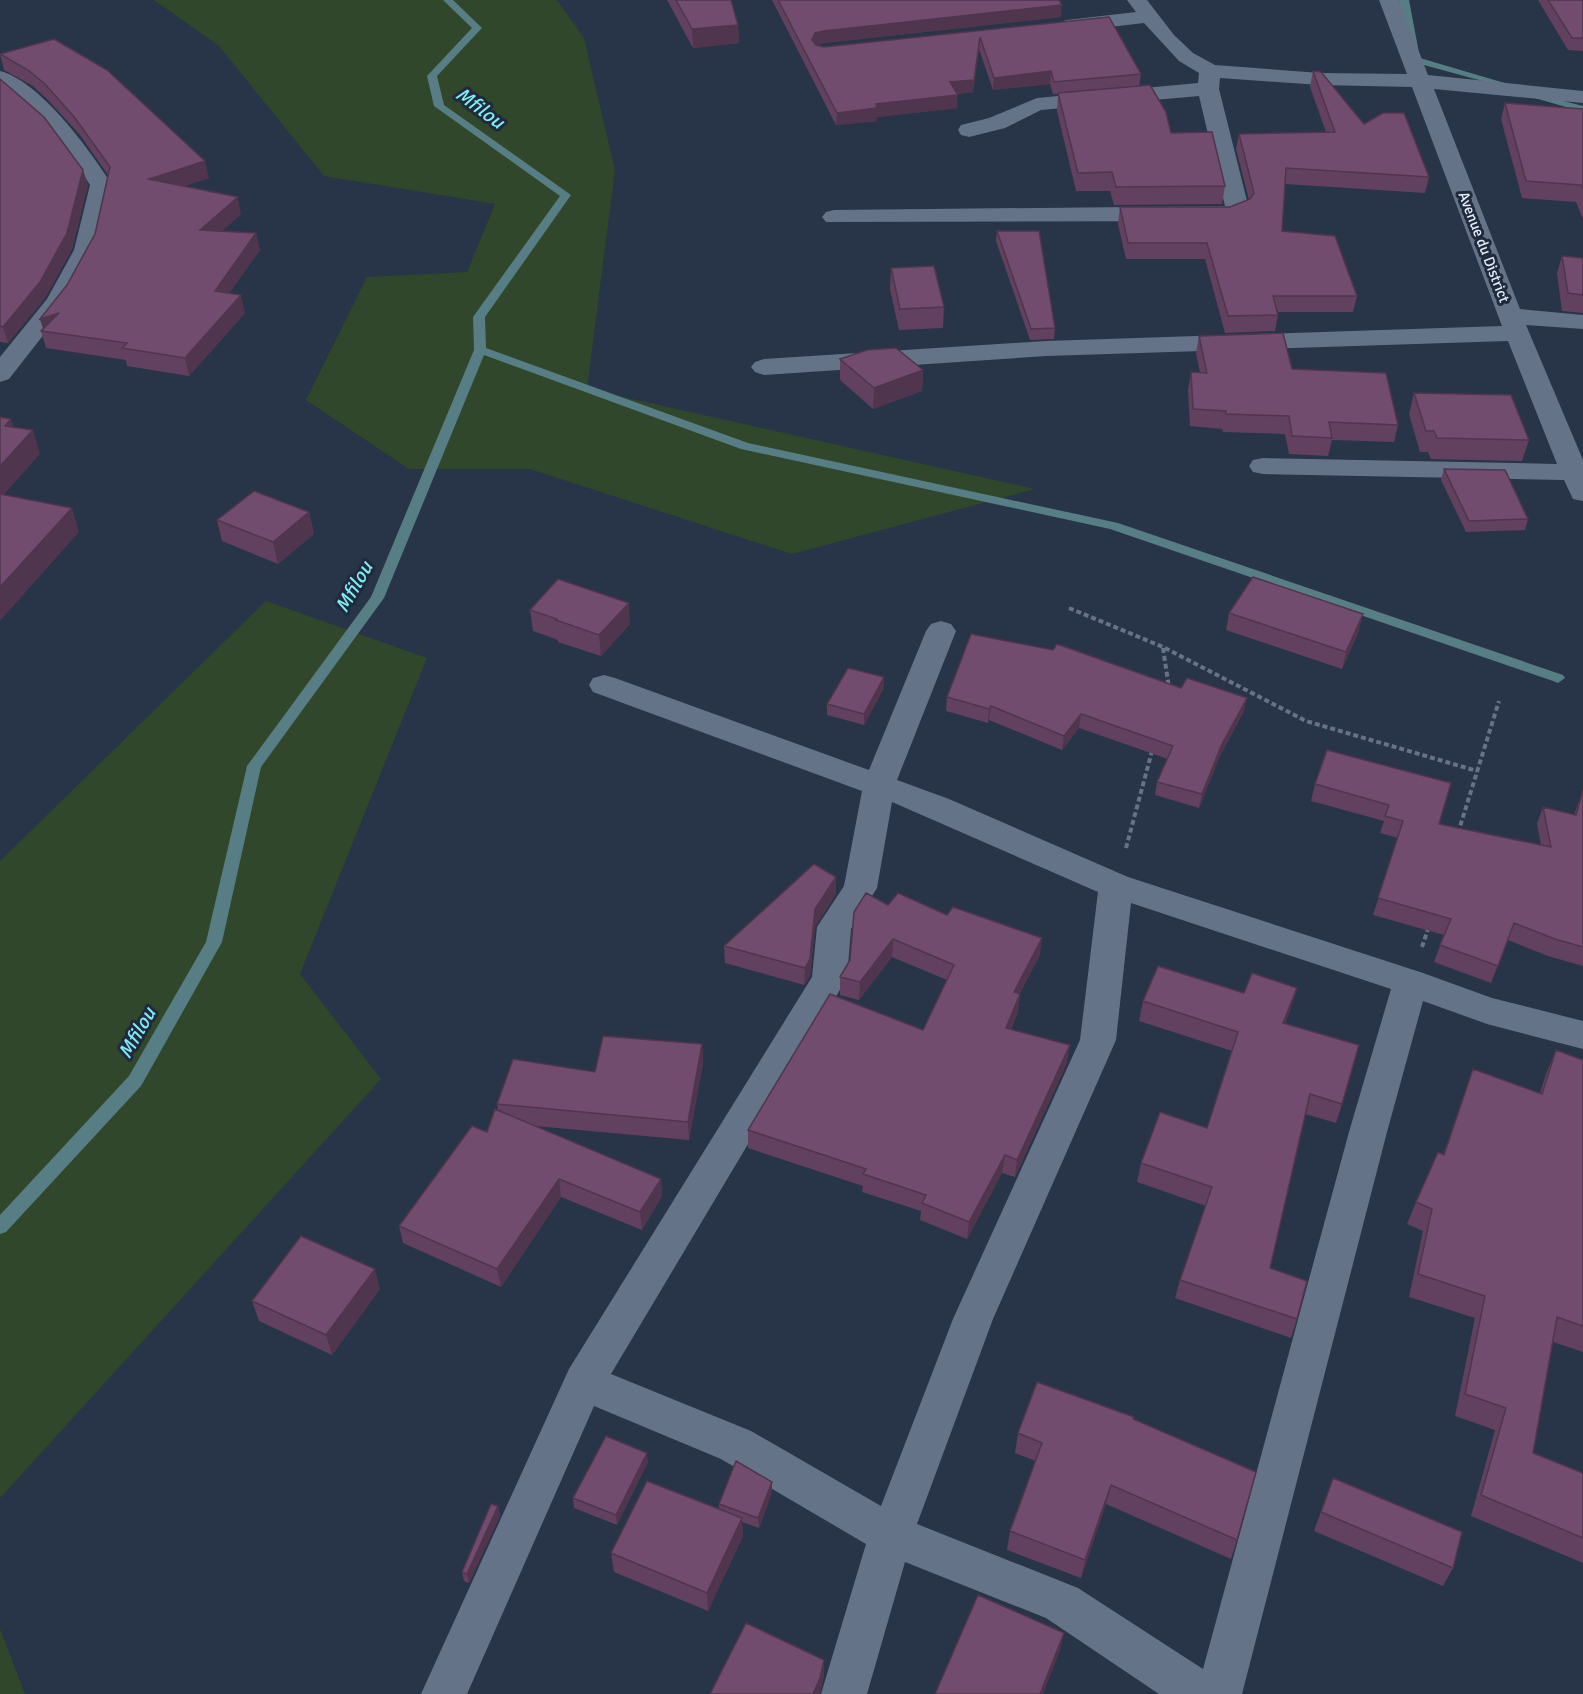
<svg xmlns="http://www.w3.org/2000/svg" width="1583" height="1694" viewBox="0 0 1583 1694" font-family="Signika,sans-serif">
	<rect width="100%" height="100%" fill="#283448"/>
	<path fill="#30472b" d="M154,0H557L584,38L615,170L587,389L1035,489L792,554L530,469H409L306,400L367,277L467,272L495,204L324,176L219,46Z
		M266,601L427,658L300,974L381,1079L0,1498V861Z
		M0,1629L25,1694H0Z"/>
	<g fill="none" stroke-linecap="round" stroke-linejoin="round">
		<path fill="#577e85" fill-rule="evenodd" d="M443,0H453L482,28L437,76L444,105L571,195L485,317L486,348L748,443L1118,523L1563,675L1565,678L1558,683L1553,681L1110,529L741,449L484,355L384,598L261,767L222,942L141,1086L6,1232L0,1234V1215L129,1076L206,942L247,766L371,597L474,350L473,317L560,196L434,106L427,76L472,28Z
			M1399,0H1409L1420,58L1508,84V88L1413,62Z
			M1528,92L1583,106V112L1528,96Z"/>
		<path stroke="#687284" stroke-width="4" stroke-dasharray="5 3" stroke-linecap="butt" d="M1069,608L1163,647L1306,721L1477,771
			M1163,648L1169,688
			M1458,833L1499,701
			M1126,848L1152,751
			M1422,947L1429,926"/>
		<path fill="#657389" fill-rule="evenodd" d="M1127,0H1147L1174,35L1193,53L1215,65L1320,73L1407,74L1379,0H1399L1428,75L1583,91V103L1434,89L1520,309L1583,315V329L1526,325L1583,460V501L1573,499L1564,480L1263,474L1253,472L1249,466L1253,460L1263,458L1557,464L1508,341L1046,356L764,375L755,372L751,367L755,362L764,359L1046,341L1502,326L1412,87L1320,85L1220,78L1219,89L1249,209L1245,214L1227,221L826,222L822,217L826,212L834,210L1225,206L1199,96L1041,110L1005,128L969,137L961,135L958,130L961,125L989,118L1037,98L1198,83L1199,73L1179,61L1144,23L1067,32L1060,30L1057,26L1060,22L1067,20L1136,12Z
			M0,71C40,81 91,151 112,185L98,250L70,301L9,379L0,382V357L47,299L74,250L90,185C66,146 37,113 0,87Z
			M941,621L951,624L956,631L897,780L949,799L1128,877L1423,973L1492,998L1583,1021V1049L1487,1024L1423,1001L1387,1132L1242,1694H1159L1046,1618L905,1562L867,1694H821L866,1544L721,1459L594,1406L467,1694H421L569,1369L812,977L817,927L844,886L862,791L593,692L589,685L593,678L604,675L615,678L869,770L926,631L931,624ZM892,802L1098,892L1080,1040L953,1319L881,1506L751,1431L611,1374L847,978L851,929L877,888ZM1131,903L1391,989L1349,1132L1203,1669L1078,1588L917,1524L993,1319L1116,1040Z"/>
	</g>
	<path fill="#61415f" d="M667,0H731L738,25L739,43L693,48Z
		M772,0H1059L1061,17L824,43L817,45L824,47L1109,17L1141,74L1139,86L1171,133L1225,186L1222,204L1114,205L1110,191H1076L1057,111L1058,94H1053L1050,84L993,90L979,49L973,92L957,94V108L877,117V121L836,125Z
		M1538,0H1583V51L1568,50Z
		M54,39L209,178L184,186L241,214L222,231L260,250L229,293L245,313L189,376L127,366L126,360L46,348L41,331L43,328L40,319L67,285L95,234L108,175L80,135L49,101L33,86L4,70L0,54Z
		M1313,71L1364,124L1429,177L1425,193L1285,184L1282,231L1357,296L1353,312H1277L1278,315L1275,331L1225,333L1205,259H1126L1118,224L1120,207H1230L1249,200L1236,149L1239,134L1326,132L1310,87Z
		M0,79L88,185L72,249L45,298L8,343L0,342Z
		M1505,103L1583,109V219L1576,202L1522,198L1501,119Z
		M997,231L1055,328L1054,339L1030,340L996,241Z
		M1562,256L1583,258V313L1562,311L1557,273Z
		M891,268L944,307L943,328L899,330L890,289Z
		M1199,336L1292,369L1398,425L1394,442L1332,440L1328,456L1289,454L1285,434L1223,432L1222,429L1190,426L1188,390L1191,372L1200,373L1196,353Z
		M840,359L923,370L922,391L873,409L840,380Z
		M1414,393L1529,440L1522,461L1431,459L1428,452H1420L1409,414Z
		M1444,469L1528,519L1525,530L1466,532L1441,480Z
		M309,512L314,534L278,564L222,541L217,520Z
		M530,610L630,624L601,656L558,642V640L533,631Z
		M1229,613L1359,631L1342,669L1226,630Z
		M884,677V688L864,725L827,715V704Z
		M947,697L1244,711L1219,758L1199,808L1155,795L1157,782L1168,759L1079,728L1062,750L989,720L988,723L946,711Z
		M1327,750L1439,824L1541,845L1537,824L1543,807L1574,815L1583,790V966L1548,956L1508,940L1491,983L1434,962L1444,935L1373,915L1398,838L1380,833L1384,821L1311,801L1315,784Z
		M836,894L815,927L810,976L804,985L725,963L724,946Z
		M888,905L1040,955L1020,993L1018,1011L1011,1030L1067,1063L1015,1177L1002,1173L967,1239L920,1220L921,1211L862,1192L863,1186L748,1148V1130L923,1030L947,980L892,957L859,1000L840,995V977Z
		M1143,1001L1291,1008L1285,1023L1342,1104L1336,1123L1305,1114L1270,1268L1297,1319L1291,1338L1175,1298L1180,1280L1206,1206L1137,1182L1141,1163L1207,1128L1232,1051L1139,1021Z
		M702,1044L703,1063L689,1140L535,1126L661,1179L662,1196L642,1230L561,1197L501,1287L403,1243L399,1226L487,1132L498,1110L497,1104L595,1072Z
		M1556,1050L1583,1060V1352L1553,1342L1533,1453L1583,1473V1563L1471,1516L1495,1430L1455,1416L1475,1318L1409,1297L1423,1231L1407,1224L1416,1202L1443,1155L1473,1069L1540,1093L1546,1074Z
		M380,1289L332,1355L259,1321L252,1301Z
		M1133,1420L1237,1540L1231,1559L1106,1504L1081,1578L1007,1550L1010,1531L1036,1461L1015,1453L1018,1433Z
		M648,1462L617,1525L574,1508L573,1498Z
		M1333,1478L1453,1568L1443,1586L1314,1531Z
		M772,1482V1492L759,1528L742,1522L743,1536L708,1611L614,1572L611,1553L719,1509V1504Z
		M498,1506L500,1516L469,1583L464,1581L462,1572Z"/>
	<path fill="#4f354d" d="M1062,5L1061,17L824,43L815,46L812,40L815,33L824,31Z
		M738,25L739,43L693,48L692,29Z
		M980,37L979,49L973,92L949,95L950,82Z
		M1051,71L1050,84L993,90L994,78Z
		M958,95L957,108L877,117V121L836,125L837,113L876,104Z
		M205,161L209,178L154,196L149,179Z
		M83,170L88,185L72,249L45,298L8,343L3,327Z
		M238,197L241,214L204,248L200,230Z
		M256,233L260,250L219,308L215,291Z
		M241,295L245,313L189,376L185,358Z
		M59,313L44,331L40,319Z
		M923,370L922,391L873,409L874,388Z
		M11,419L19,443L5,426Z
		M33,430L40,454L0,499V466Z
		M72,508L79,532L0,621V587Z
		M309,512L314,534L278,564L273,542Z
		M629,603L630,624L601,656L599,635Z
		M1363,614L1359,631L1342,669L1346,652Z
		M884,677V688L864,725V714Z
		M1247,698L1244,711L1219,758L1199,808L1202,794L1222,744Z
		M991,706L989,720L988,723L989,709Z
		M1081,714L1079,728L1062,750L1064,736Z
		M836,877V894L815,927L810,976L804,985L805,968L815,909Z
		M1042,938L1040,955L1011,1009L1014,992Z
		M893,939L892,957L859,1000L860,982Z
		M1297,988L1291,1008L1278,1042L1283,1023Z
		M1020,994L1018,1011L1004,1046L1006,1028Z
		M702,1044L703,1063L689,1140L688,1122Z
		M1070,1045L1067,1063L1015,1177L1017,1160Z
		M1005,1155L1002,1173L967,1239L969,1222Z
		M559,1179L561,1197L501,1287L497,1269Z
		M661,1179L662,1196L642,1230L640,1212Z
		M375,1269L380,1289L332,1355L326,1335Z
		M647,1453L648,1462L617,1525L616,1515Z
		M772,1482V1492L759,1528L758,1518Z
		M1111,1485L1106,1504L1081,1578L1085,1560Z
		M498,1506L500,1516L469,1583L467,1574Z
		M742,1518L743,1536L708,1611L707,1593Z
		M1064,1633L1060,1651L1043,1694H1040Z
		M824,1660V1677L820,1694H813Z"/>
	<path fill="#714c6e" stroke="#4f354d" stroke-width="1.5" d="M676,0H731L738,25L692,29Z
		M778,0H1059L1062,5L824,31L815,33L812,40L816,45L824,47L1109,17L1141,74L1054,82L1051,71L994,78L980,37L974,80L950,82L958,95L876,104L877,108L837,113Z
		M1548,0H1583V38H1572Z
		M54,39L107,70L205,161L149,179L238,197L200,230L256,233L215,291L241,295L185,358L122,348L127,343L41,331L59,313L40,319L67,285L95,234L110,167L75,118L45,84L28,70L0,54Z
		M1313,71L1321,72L1364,124L1383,113H1404L1429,177L1286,168L1282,231L1335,236L1357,296H1273L1278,315L1228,316L1207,243H1128L1120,207H1230L1250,199L1254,193L1239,134L1335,132Z
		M0,79L44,117L83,170L67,233L40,282L3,327L0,326Z
		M1150,85L1166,112L1171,133L1212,132L1225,186L1116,187L1112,172L1078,173L1058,93Z
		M1505,103L1583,109V189L1581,185L1526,181Z
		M997,231H1039L1055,328L1031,329Z
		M1562,256L1583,258V295L1568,293Z
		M934,266L944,307L900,309L891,268Z
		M1283,333L1292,369L1386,373L1398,425L1329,422L1332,438L1292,436L1289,416L1226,414V411L1193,409L1191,372L1207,373L1199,336Z
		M896,348L923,370L874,388L840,359L867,350Z
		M1414,393L1511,395L1529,440L1437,438L1434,431H1426Z
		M0,417L11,419L5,426L33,430L0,466Z
		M1444,469L1505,470L1528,519L1469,521Z
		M254,491L309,512L273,542L217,520Z
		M0,494L72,508L0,587Z
		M1253,577L1363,614L1346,652L1229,613Z
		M558,579L629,603L599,635L556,620L557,619L530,610Z
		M971,634L1053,650L1057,644L1181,688L1187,678L1247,698L1222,744L1202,794L1157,782L1173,746L1081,714L1064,736L991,706L989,709L947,697Z
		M848,668L884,677L864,714L827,704Z
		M1327,750L1451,783L1439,824L1551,847L1543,807L1576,815L1583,790V947L1555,939L1514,923L1498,966L1440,945L1451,919L1378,898L1403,821L1385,816L1389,805L1315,784Z
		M814,864L836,877L815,909L810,959L805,968L724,946Z
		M866,893L888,905L898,893L947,915L953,907L1042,938L1014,992L1020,994L1006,1028L1070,1045L1017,1160L1005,1155L969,1222L922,1203L926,1195L863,1174L866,1169L748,1130L830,994L923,1030L954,965L893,939L860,982L840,977L850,960L854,912Z
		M1158,966L1244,993L1252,973L1297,988L1283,1023L1359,1045L1342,1104L1310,1094L1270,1268L1307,1281L1297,1319L1180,1280L1212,1187L1141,1163L1160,1112L1207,1128L1238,1032L1143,1001Z
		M603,1036L702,1044L688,1122L497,1104L513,1059L595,1072Z
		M1556,1050L1583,1060V1326L1557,1317L1533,1453L1583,1473V1538L1481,1495L1506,1408L1465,1394L1485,1296L1418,1274L1432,1209L1416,1202L1438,1152L1444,1155L1473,1069L1542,1094Z
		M495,1109L661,1179L640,1212L559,1179L497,1269L399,1226L472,1126L487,1132Z
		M301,1236L375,1269L326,1335L252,1301Z
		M1037,1382L1134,1417L1133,1419L1256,1472L1237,1540L1111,1485L1085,1560L1010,1531L1042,1443L1018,1433Z
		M606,1436L647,1453L616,1515L573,1498Z
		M736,1461L772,1482L758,1518L719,1504Z
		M1333,1478L1462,1532L1453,1568L1321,1512Z
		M647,1481L742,1518L707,1593L611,1553Z
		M491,1504L498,1506L467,1574L462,1572Z
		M978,1595L1064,1633L1040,1694H935Z
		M746,1623L824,1660L820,1678L813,1694H710Z"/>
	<g text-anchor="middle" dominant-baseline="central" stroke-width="6" stroke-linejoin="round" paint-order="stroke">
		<g font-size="15" fill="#e5edfa" stroke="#1f2a3d">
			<text transform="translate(1484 247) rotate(69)">Avenue du District</text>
		</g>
		<g font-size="20" font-style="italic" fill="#82edf5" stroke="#1f2a3d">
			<text transform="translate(480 108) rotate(37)">Mfilou</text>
			<text transform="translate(354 587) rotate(-60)">Mfilou</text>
			<text transform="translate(137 1033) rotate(-60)">Mfilou</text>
		</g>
	</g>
</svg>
